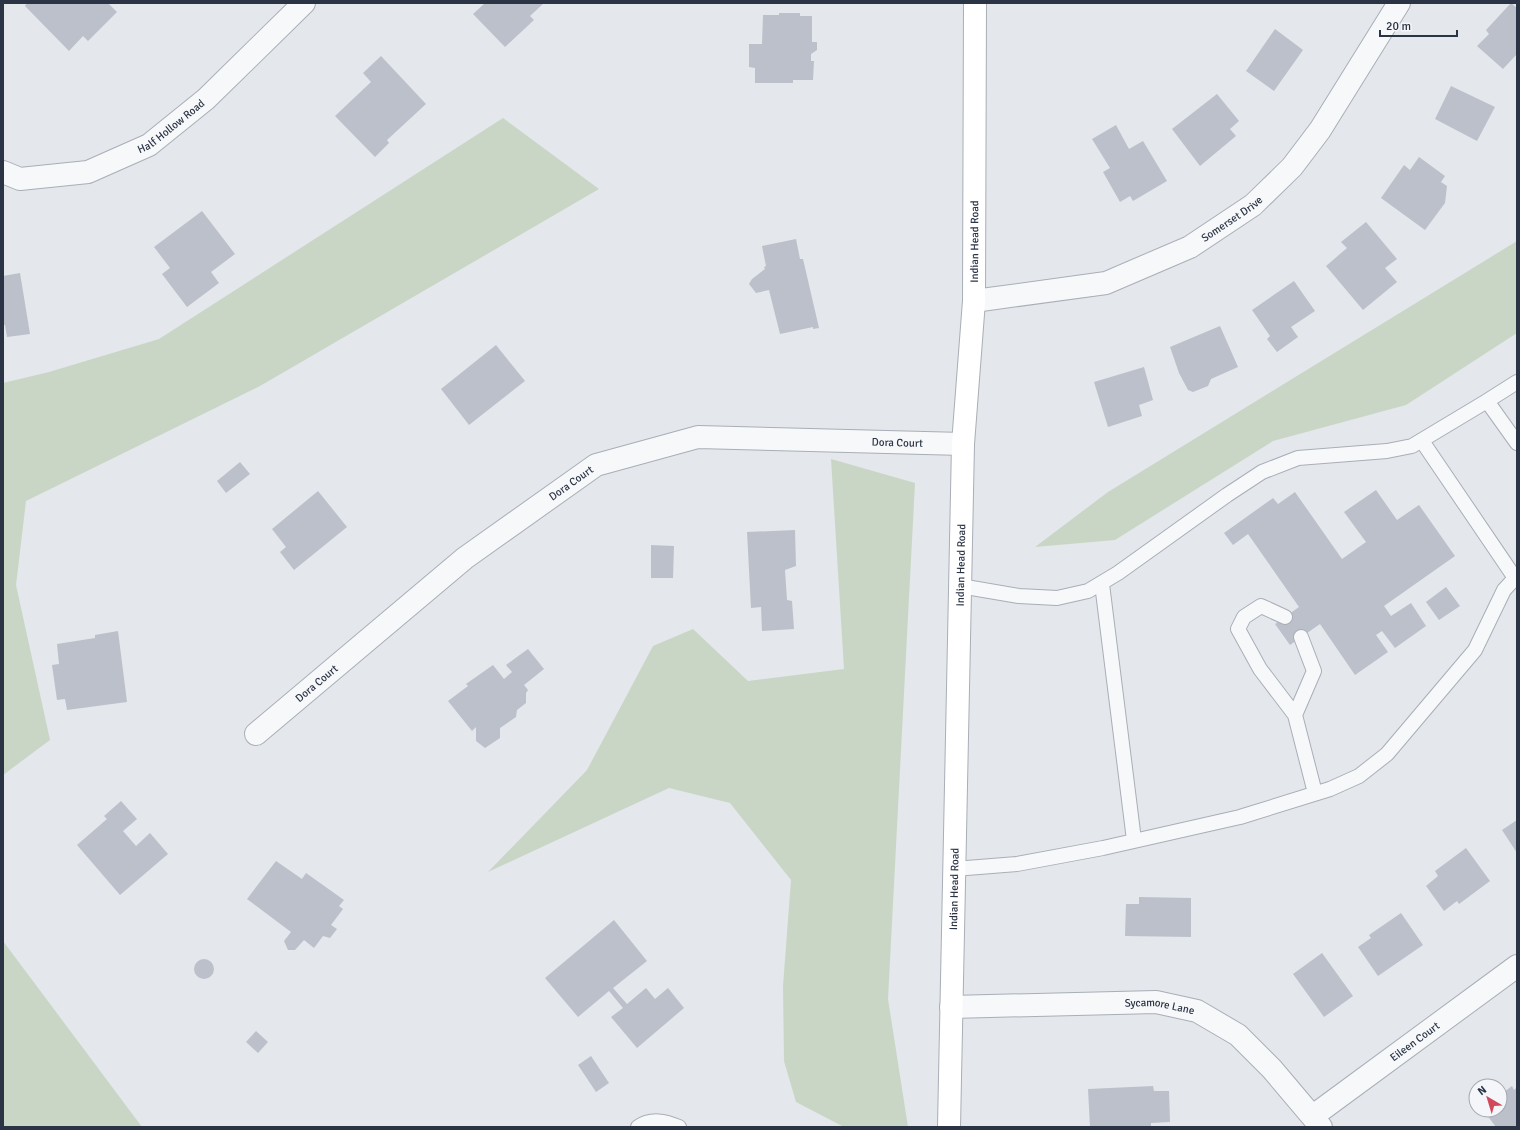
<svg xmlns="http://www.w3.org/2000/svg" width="1520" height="1130" viewBox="0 0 1520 1130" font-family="Signika,sans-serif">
	<rect width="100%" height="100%" fill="#e4e7ec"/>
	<path fill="#c9d6c5" d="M503,118L599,189L260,386L26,501L16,585L50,740L3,775V383L49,372L159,339Z
		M1517,241V333L1406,405L1273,441L1115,540L1035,547L1108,492Z
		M831,459L915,483L888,999L908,1127H844L796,1102L784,1061L783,986L791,880L730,803L669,788L488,872L587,770L653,646L693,629L748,681L844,669Z
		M3,941L142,1127H3Z"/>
	<path fill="#bbc0ca" d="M27,3H108L117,12L88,41L83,36L69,51L25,6Z
		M485,3H544L530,16L534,20L505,47L473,14Z
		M1511,3L1517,8V54L1503,69L1477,46L1489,34L1486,30Z
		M779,13H800V16H812V42H817V50L811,54V61H814L813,80H793V83H755V68L749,67V44H762L763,15H779Z
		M1275,29L1303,50L1274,91L1246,71Z
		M381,56L426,104L387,140L389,143L375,157L335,116L371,82L363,73Z
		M1451,86L1495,107L1477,141L1435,119Z
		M1217,94L1239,121L1230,129L1236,136L1200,166L1172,129Z
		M1116,125L1129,149L1143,141L1167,181L1133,201L1130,196L1120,202L1103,172L1110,168L1092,139Z
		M1419,157L1445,176L1441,182L1447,186L1445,203L1425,230L1381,198L1404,165L1410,170Z
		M202,211L235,254L211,272L219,283L187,307L162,274L170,268L154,247Z
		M1366,222L1397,259L1385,268L1397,282L1363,310L1326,266L1347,248L1341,242Z
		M796,239L800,259H803L819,328L813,329V327L780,334L769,290L756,293L749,284L752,279L765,269L764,267L766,266L762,246Z
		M20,273L30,334L7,337L5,325H3V276Z
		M1294,281L1315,311L1291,327L1298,337L1277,352L1267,339L1270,336L1252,310Z
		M1220,326L1238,367L1211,379L1208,386L1193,392L1188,390L1179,373L1170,347Z
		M496,345L525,381L469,425L441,389Z
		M1144,367L1153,400L1139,405L1142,416L1108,427L1094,382Z
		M240,462L250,474L226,493L217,481Z
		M1376,490L1397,520L1419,505L1455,556L1384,606L1391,616L1411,603L1426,626L1395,648L1382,631L1376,635L1388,652L1355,675L1320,624L1290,645L1275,624L1299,607L1248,534L1233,545L1224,533L1273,498L1278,504L1295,492L1342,559L1366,542L1344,512Z
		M318,491L347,527L294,570L280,552L286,547L272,529Z
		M795,530L796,566L785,570L787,600L792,601L794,629L762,631L761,607L751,608L747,532Z
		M651,545L674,546L673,578H651Z
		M1446,587L1460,606L1439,620L1426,602Z
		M118,631L127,702L67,710L65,699L57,700L52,665L59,664L57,644L95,638V635Z
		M528,649L544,669L524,685L528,690L526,693V703L517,710L516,717L500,728V738L485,748L476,741V727L472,731L448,701L468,686L466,684L493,665L504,679L512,672L506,665Z
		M121,801L137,819L123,831L136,846L150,833L168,854L120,895L77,845L107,819L104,816Z
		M1517,820V853L1502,830Z
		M1466,848L1490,881L1459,904L1457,901L1444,911L1426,886L1438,876L1435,871Z
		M276,861L302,879L306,873L344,900L339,906L343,909L331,925L337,929L330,938L323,936L314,948L304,940L295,950H288L284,941L291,932L247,899Z
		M1139,897L1191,898V937L1125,936L1126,904H1139Z
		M1401,913L1423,945L1378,976L1358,947L1371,938L1369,935Z
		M614,920L647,961L613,988L627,1004L646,988L655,999L668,988L684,1008L637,1048L611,1017L623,1008L609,991L578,1017L545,978Z
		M1322,953L1353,996L1324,1017L1293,974Z
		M194 969a10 10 0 1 1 20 0a10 10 0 1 1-20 0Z
		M256,1031L268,1042L258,1053L246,1042Z
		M591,1056L609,1083L596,1092L578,1065Z
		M1153,1086L1154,1091H1169L1170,1122L1151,1123V1127H1090L1088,1089Z
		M1512,1086L1514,1090L1517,1087V1127H1496L1483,1110H1500V1095Z"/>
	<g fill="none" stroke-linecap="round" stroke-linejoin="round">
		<defs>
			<path id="service" d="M1487,401L1517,382
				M1422,441L1515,578
				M1102,584L1134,840
				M960,586L1019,596L1057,598L1088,591L1118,573L1227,495L1262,472L1298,458L1387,451L1412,446L1487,401L1517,443
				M1285,617L1261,606L1244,617L1238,629L1260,669L1295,715
				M1301,637L1314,671L1295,715L1315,793
				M954,869L1017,864L1103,848L1240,817L1330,789L1359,776L1387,754L1475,650L1504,590L1517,576
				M638,1127C651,1118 665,1121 679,1127"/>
			<g id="minor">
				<path id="s1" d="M3,172L20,179L88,172L149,145L206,99L304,3"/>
				<path id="s2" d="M974,301L1106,283L1190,247L1253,205L1292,167L1320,130L1399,3"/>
				<path id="s3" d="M256,734L465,558L596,465L698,437L963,444"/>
				<path id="s4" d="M951,1007L1156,1002L1197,1011L1238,1035L1272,1069L1321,1127"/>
				<path id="s5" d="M1313,1116L1517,966"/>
			</g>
			<g id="secondary">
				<path id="s6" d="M949,1127L963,444L974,301L975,3"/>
			</g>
		</defs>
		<use href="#service" stroke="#a9aeb7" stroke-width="16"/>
		<use href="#minor" stroke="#a9aeb7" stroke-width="24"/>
		<use href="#secondary" stroke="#a9aeb7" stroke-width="24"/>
		<use href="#service" stroke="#f7f8fa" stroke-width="14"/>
		<use href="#minor" stroke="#f7f8fa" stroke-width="22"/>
		<use href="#secondary" stroke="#fff" stroke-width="22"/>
	</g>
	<g text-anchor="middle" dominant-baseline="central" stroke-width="3" stroke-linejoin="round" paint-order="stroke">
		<g font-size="11" fill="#2b3445" stroke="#f4f6f9">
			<text stroke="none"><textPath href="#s1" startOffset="182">Half Hollow Road</textPath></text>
			<text stroke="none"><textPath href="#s2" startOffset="275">Somerset Drive</textPath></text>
			<text stroke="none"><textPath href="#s6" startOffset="886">Indian Head Road</textPath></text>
			<text stroke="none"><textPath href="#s3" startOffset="739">Dora Court</textPath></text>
			<text stroke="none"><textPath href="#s3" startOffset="403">Dora Court</textPath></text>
			<text stroke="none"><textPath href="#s6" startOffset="562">Indian Head Road</textPath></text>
			<text stroke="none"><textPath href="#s3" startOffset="79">Dora Court</textPath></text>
			<text stroke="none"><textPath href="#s6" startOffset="238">Indian Head Road</textPath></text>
			<text stroke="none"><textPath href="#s4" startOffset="209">Sycamore Lane</textPath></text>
			<text stroke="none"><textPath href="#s5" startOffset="126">Eileen Court</textPath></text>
		</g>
	</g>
	<rect width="1520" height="1130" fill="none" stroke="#2b3445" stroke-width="8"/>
	<g transform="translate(1488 1098) rotate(322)"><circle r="19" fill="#f4f6f9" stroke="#a4a8b1"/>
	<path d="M0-3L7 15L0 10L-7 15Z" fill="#d1495b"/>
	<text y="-6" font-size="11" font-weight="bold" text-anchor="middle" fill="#2b3445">N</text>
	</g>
	<path d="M1380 30v6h77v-6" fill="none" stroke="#2b3445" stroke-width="2"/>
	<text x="1386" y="30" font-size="12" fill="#2b3445" stroke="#f4f6f9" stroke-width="3" paint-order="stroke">20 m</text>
</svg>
